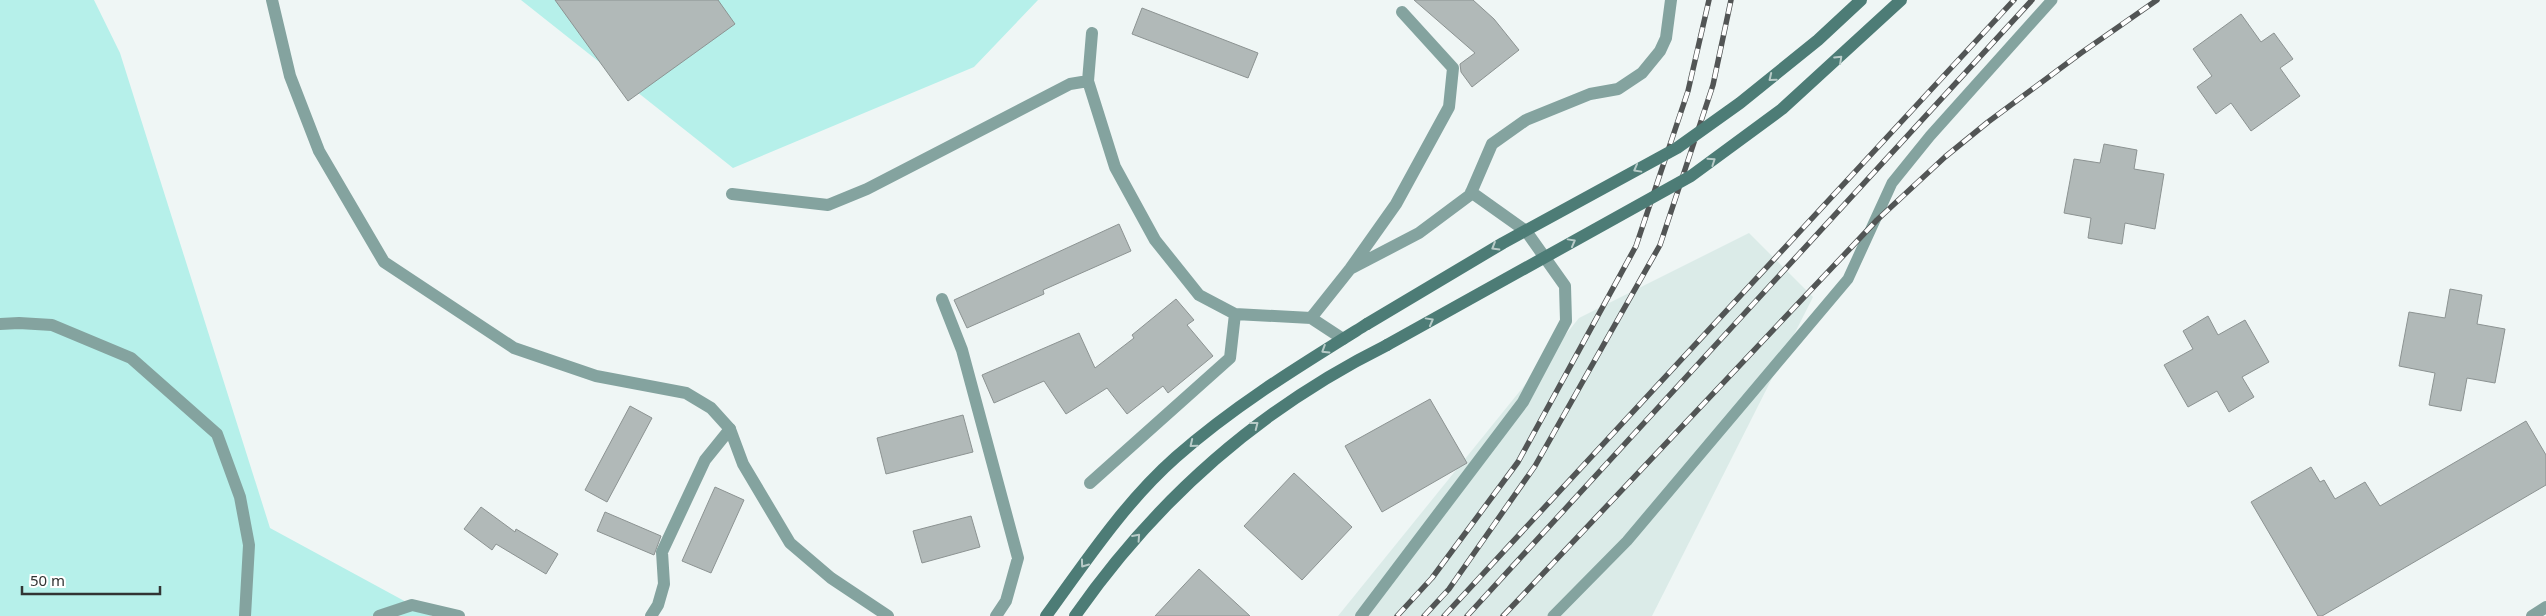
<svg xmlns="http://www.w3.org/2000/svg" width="2546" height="616" viewBox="0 0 2546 616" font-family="'Noto Sans',sans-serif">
	<rect width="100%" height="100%" fill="#eff6f5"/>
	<path fill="#dbebe8" d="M1749,233L1813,297L1652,616H1338L1579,318Z"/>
	<path fill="#b6f0ea" d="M0,0H94L120,53L270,528L432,616H0Z
		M521,0H1038L974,67L733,168Z"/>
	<path fill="#b1b9b8" stroke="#8c9392" d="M555,0H718L735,24L628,101Z
		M1414,0H1473L1494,19L1519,50L1472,87L1461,72L1460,64L1475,53Z
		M1142,8L1258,53L1248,78L1132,34Z
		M2241,14L2261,42L2274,33L2293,59L2280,68L2300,96L2251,131L2231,103L2216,114L2197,87L2212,76L2193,49Z
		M2104,144L2137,150L2134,169L2164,174L2155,229L2125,223L2122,244L2088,238L2091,218L2064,213L2074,159L2100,163Z
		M1119,224L1131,251L1043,290L1044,294L967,328L954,300Z
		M2450,289L2482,295L2477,324L2505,329L2495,383L2467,378L2461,411L2429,405L2435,373L2399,366L2409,312L2445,318Z
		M1176,299L1194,320L1187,325L1213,356L1168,393L1163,386L1127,414L1107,388L1066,414L1044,381L994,403L982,375L1079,333L1095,368L1134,338L1132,335Z
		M2208,316L2218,335L2245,320L2269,362L2242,377L2254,397L2229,412L2217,391L2188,407L2164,365L2193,349L2183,331Z
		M1430,399L1467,463L1382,512L1345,446Z
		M630,406L652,418L607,502L585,490Z
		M963,415L973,452L886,474L877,438Z
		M2526,421L2546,455V485L2322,616H2318L2251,502L2311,467L2320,482L2324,480L2335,499L2365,482L2380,506Z
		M1294,473L1352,527L1302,580L1244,526Z
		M715,487L744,500L711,573L682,561Z
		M481,507L515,532L516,529L558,554L546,574L496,544L492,550L464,529Z
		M605,512L661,536L654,555L597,531Z
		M971,516L980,547L922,563L913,531Z
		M1199,569L1250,616H1155Z"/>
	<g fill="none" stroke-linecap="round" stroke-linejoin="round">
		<path stroke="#84a39f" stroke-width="11" d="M1553,616L1627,541L1848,279L1892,183L1930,136L2052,0"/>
		<path stroke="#84a39f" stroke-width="12" d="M1092,33L1088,81L1115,167L1155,240L1199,295L1235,314L1311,318L1343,339
			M732,194L828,205L867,189L1070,84L1088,81
			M1350,269L1419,233L1470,195L1492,144L1526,120L1590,94L1618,89L1642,73L1660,51L1666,38L1671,0
			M942,299L962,350L1018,558L1006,601L996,616
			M1311,318L1350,269L1396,204L1449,107L1453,68L1402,12
			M0,324L19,323L52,325L131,358L217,434L240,497L249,545L245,616
			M1090,483L1230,358L1235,314
			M379,616L412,605L459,616
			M651,616L658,605L664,584L662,552L705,460L730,429
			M1361,616L1523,402L1566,321L1565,286L1526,231L1471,192"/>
		<path stroke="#84a39f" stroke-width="12" d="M272,0L290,76L319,151L384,262L514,348L596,376L686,393L711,408L730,429L743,464L790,543L831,578L888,616
			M2532,616L2546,607"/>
		<path stroke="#4d7c76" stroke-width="12" d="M1046,616C1086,561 1125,502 1176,457C1235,405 1301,365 1367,324
			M1075,616C1156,500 1260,408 1387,345"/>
		<defs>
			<path id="rail" d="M1397,616L1432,578L1518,462L1636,246L1688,91L1709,0
				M1424,616L1449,589L1535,466L1660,245L1713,85L1731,0
				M1444,616L2014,0
				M1467,616L2032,0
				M1503,616L1877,220L1945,157L1988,122L2081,53L2157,0"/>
		</defs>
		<use href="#rail" stroke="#525555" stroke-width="5.5"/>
		<use href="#rail" stroke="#fff" stroke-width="4" stroke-dasharray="11" stroke-linecap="butt"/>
		<path stroke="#4d7c76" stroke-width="12" d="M1367,324L1503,243L1677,148L1740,103L1818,40L1861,0
			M1387,345L1691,176L1782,109L1901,0"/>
	</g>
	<defs><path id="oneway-chevron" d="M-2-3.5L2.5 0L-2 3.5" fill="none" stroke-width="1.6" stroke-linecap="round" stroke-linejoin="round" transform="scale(1.25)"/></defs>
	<g stroke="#b8cbc8">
		<use href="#oneway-chevron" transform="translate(1839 59) rotate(-43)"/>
		<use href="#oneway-chevron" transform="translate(1772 78) rotate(141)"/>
		<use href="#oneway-chevron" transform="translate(1712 161) rotate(-34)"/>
		<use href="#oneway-chevron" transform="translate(1637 169) rotate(151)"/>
		<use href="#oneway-chevron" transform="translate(1572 242) rotate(-29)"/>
		<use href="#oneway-chevron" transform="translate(1495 247) rotate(149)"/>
		<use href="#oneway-chevron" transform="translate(1430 321) rotate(-29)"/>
		<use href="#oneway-chevron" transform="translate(1325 350) rotate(148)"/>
		<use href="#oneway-chevron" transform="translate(1255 425) rotate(-38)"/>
		<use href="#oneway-chevron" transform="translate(1193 444) rotate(141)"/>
		<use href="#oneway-chevron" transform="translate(1137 537) rotate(-48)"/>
		<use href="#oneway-chevron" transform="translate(1084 564) rotate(126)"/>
	</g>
	<path d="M22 586v8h138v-8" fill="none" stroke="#323434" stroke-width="2.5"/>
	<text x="30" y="586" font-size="15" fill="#323434" stroke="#ffffff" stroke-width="4" paint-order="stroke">50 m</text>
</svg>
